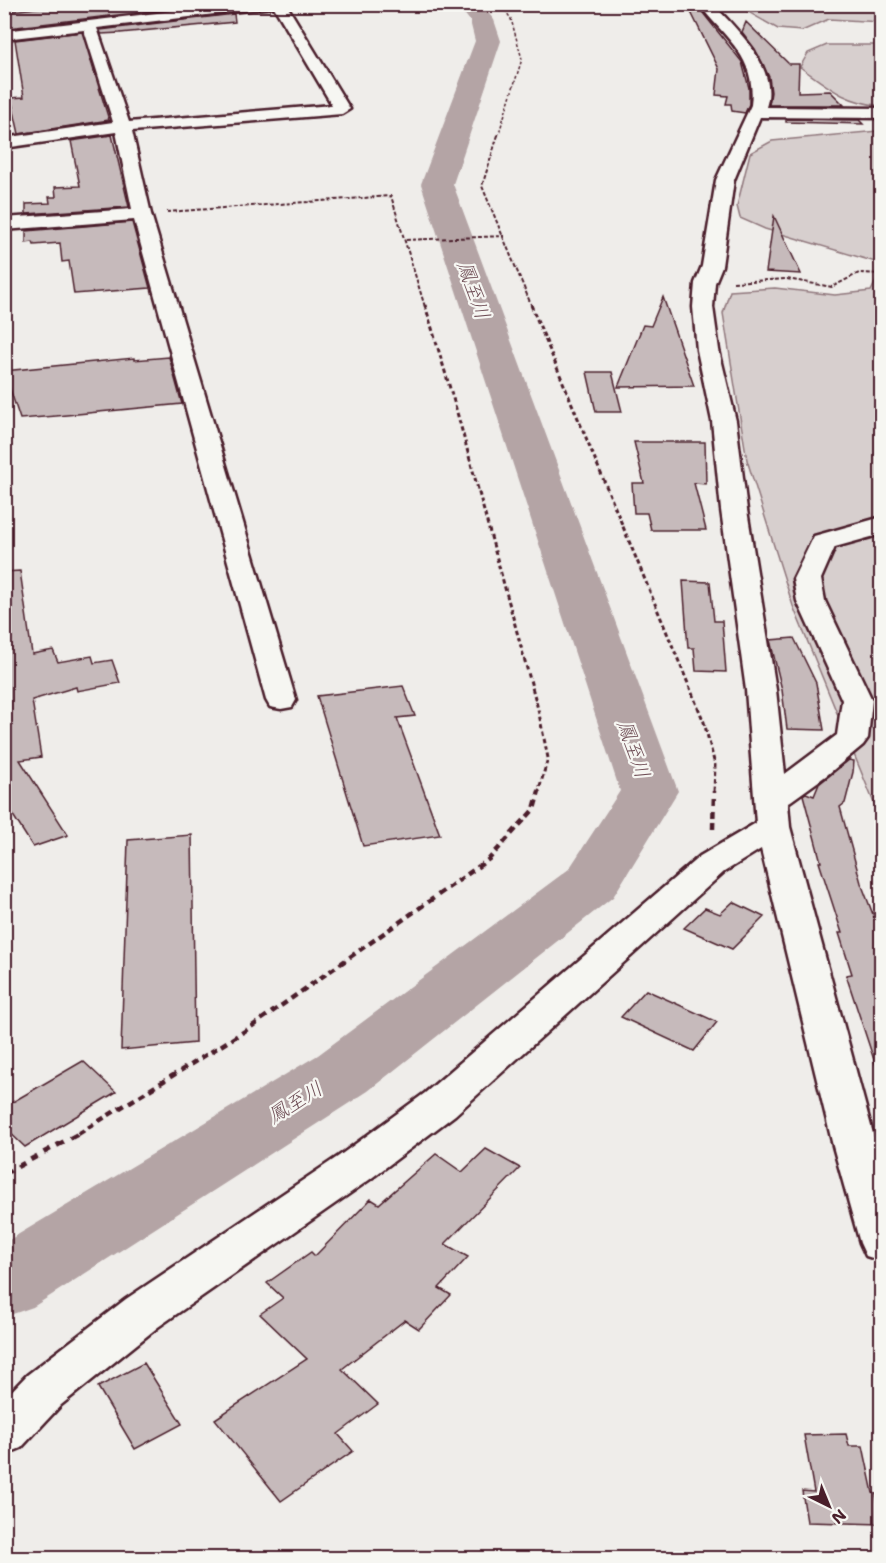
<svg xmlns="http://www.w3.org/2000/svg" width="886" height="1563" viewBox="0 0 886 1563" font-family="'Shantell Sans','Klee One',sans-serif">
	<rect width="100%" height="100%" fill="#efedea"/>
	<filter id="ink" filterUnits="userSpaceOnUse"><feTurbulence type="fractalNoise" baseFrequency=".0167" numOctaves="2"/><feDisplacementMap in="SourceGraphic" scale="12" xChannelSelector="R" yChannelSelector="G"/><feConvolveMatrix kernelMatrix="1 2 1 2 8 2 1 2 1" color-interpolation-filters="sRGB"/></filter>
	<g filter="url(#ink)">
		<path fill="#d7cfce" stroke="#90777c" stroke-width="1.5" d="M736,5H881V22L829,19L802,31L778,29Z
			M827,45H881V106C843,101 831,89 800,67L808,53Z
			M878,131L881,132V820L793,606L747,460L723,313L730,291L775,288L835,295L871,291L881,271L879,263L765,229L740,218L737,206L750,153L772,141Z"/>
		<g fill="none" stroke-linecap="round" stroke-linejoin="round">
			<path fill="#8a6f74" fill-rule="evenodd" d="M436,4L483,17V18L481,19L427,4Z"/>
			<path fill="#b4a4a5" fill-rule="evenodd" d="M457,4H481L494,20L501,41L453,184L678,791L613,897L368,1091L33,1307L4,1317V1243L318,1055L569,869L620,791L421,184L475,41L470,21Z"/>
		</g>
		<path fill="#c6babb" stroke="#4a1f2b" stroke-width="1.5" d="M67,4H122L127,8L158,4H210L8,28L7,14L12,11Z
			M687,4H694L703,13L742,62L749,88V104L745,113L732,111L731,104H726L728,96L716,95L719,69Z
			M234,14L235,22L120,33L101,34L100,30Z
			M746,22L789,64H799L798,92L830,91L844,105H769L771,92L769,77L755,49L742,32Z
			M82,32L109,120L19,134L11,98L24,97L15,40Z
			M786,119L859,120L863,124L786,122Z
			M112,135L129,207L26,214V204L50,203L49,197H56L55,187L80,186L71,141Z
			M774,216L801,274L766,272Z
			M132,222L150,288L74,294L69,261L62,262L60,243L34,245L33,242L26,243V231Z
			M663,297L694,386L618,387L643,325L651,326Z
			M169,357L182,404L56,416L20,419L4,371L134,358V360Z
			M587,372H612L622,412H596Z
			M634,442H705L706,484L694,483L706,530H651L647,513H634L632,483H644Z
			M20,571L32,654L53,650L58,662L92,656L94,663L112,660L120,683L77,691L76,687L32,700L41,757L20,760L68,835L33,847L4,801V572Z
			M683,581L710,582L714,621H722L726,672L696,671L694,648H688Z
			M794,638L816,683L824,730L787,729L782,690L770,640Z
			M403,686L415,716L397,718L440,835L363,846L317,696Z
			M849,760L854,761L853,772L845,803L840,807L861,883L882,938V1065L876,1066L846,975L852,974L839,933H842L819,862H821L803,795L806,793L814,796L819,784Z
			M192,835L195,1043L121,1050L128,840Z
			M733,902L764,917L732,949L684,928L705,908L720,914Z
			M646,990L717,1022L694,1051L621,1017Z
			M83,1061L116,1092L25,1147L4,1127V1107Z
			M486,1149L520,1168L445,1244L468,1257L439,1288L451,1295L419,1329L405,1320L342,1369L378,1404L338,1434L353,1451L281,1501L215,1419L307,1359L260,1314L283,1298L267,1283L311,1252L315,1256L371,1199L379,1204L436,1154L462,1172Z
			M144,1363L182,1424L135,1449L98,1387Z
			M846,1434L849,1446H863L873,1493L876,1494L882,1524L807,1522L802,1491L814,1492L804,1435Z"/>
		<g fill="none" stroke-linecap="round" stroke-linejoin="round">
			<defs>
				<path id="minor" d="M233,4H286L350,109L342,114L132,131L151,214L296,700L292,707L281,709L270,707L266,700L134,220L4,230V218L132,209L116,132L4,148V138L113,122L84,30L4,39V31ZM274,7L332,105L129,122L97,28Z
					M699,4H713C737,30 779,68 766,107L882,108V118L760,117L734,180L722,266L715,283L713,307L719,350L736,421L747,510L776,690L785,774L837,735L842,700L797,601L793,579L814,536L882,517V534L835,547L821,579L825,601L872,700L868,738L863,745L827,775L788,803L790,827L882,1167V1261L866,1256L860,1243L833,1146L761,849L724,872L455,1115L369,1180L158,1327L61,1405L21,1448L4,1455V1399L27,1375L126,1299L339,1156L425,1093L700,856L756,823L746,690L721,510L712,421L697,350L693,307L695,283L702,266L716,180L751,105C757,56 725,39 699,4Z"/>
				<path id="trunk" d="M4,4H13L9,11L4,12Z"/>
			</defs>
			<use href="#minor" stroke="#4a1f2b" stroke-width="5"/>
			<use href="#trunk" stroke="#4a1f2b" stroke-width="5"/>
			<path stroke="#4a1f2b" stroke-width="1.5" stroke-dasharray="3 2" stroke-linecap="butt" d="M498,136L522,59L511,19L501,4"/>
			<path stroke="#4a1f2b" stroke-width="2" stroke-dasharray="4 2" stroke-linecap="butt" d="M498,135L482,186L532,307
				M167,212L391,196L425,307
				M406,240L504,236
				M733,282L787,279L832,287L859,273L882,274"/>
			<path stroke="#4a1f2b" stroke-width="3" stroke-dasharray="4.5 3" stroke-linecap="butt" d="M425,305L455,405L538,709L548,758L538,793
				M531,305L704,722L715,765L714,793"/>
			<path stroke="#4a1f2b" stroke-width="4.5" stroke-dasharray="7 5" stroke-linecap="butt" d="M713,829L714,791
				M78,1134L248,1029L489,859L534,809L539,791"/>
			<path stroke="#4a1f2b" stroke-width="5" stroke-dasharray="8 7" stroke-linecap="butt" d="M4,1174L80,1133"/>
			<use href="#minor" fill="#f6f6f2" fill-rule="evenodd"/>
			<use href="#trunk" fill="#f6f6f2" fill-rule="evenodd"/>
		</g>
	</g>
	<g text-anchor="middle" dominant-baseline="central" stroke-width="4.5" stroke-linejoin="round" paint-order="stroke">
		<g font-size="20" font-style="italic" fill="#6f4e56" stroke="#f6f6f2">
			<text transform="translate(474 290) rotate(71)">鳳至川</text>
			<text transform="translate(634 749) rotate(71)">鳳至川</text>
			<text transform="translate(295 1102) rotate(-32)">鳳至川</text>
		</g>
	</g>
	<rect width="886" height="1563" fill="none" stroke="#f6f6f2" stroke-width="24"/>
	<rect x="12" y="12" width="862" height="1539" fill="none" stroke="#4a1f2b" stroke-width="2" filter="url(#ink)"/>
	<g transform="translate(829 1506) rotate(137)" stroke="#f6f6f2" stroke-width="4.5" paint-order="stroke">
	<path d="M0-4.5L10 22L0 15L-10 22Z" fill="#4a1f2b"/>
	<text y="-9" font-size="16" font-weight="bold" text-anchor="middle" fill="#4a1f2b">N</text>
	</g>
</svg>
